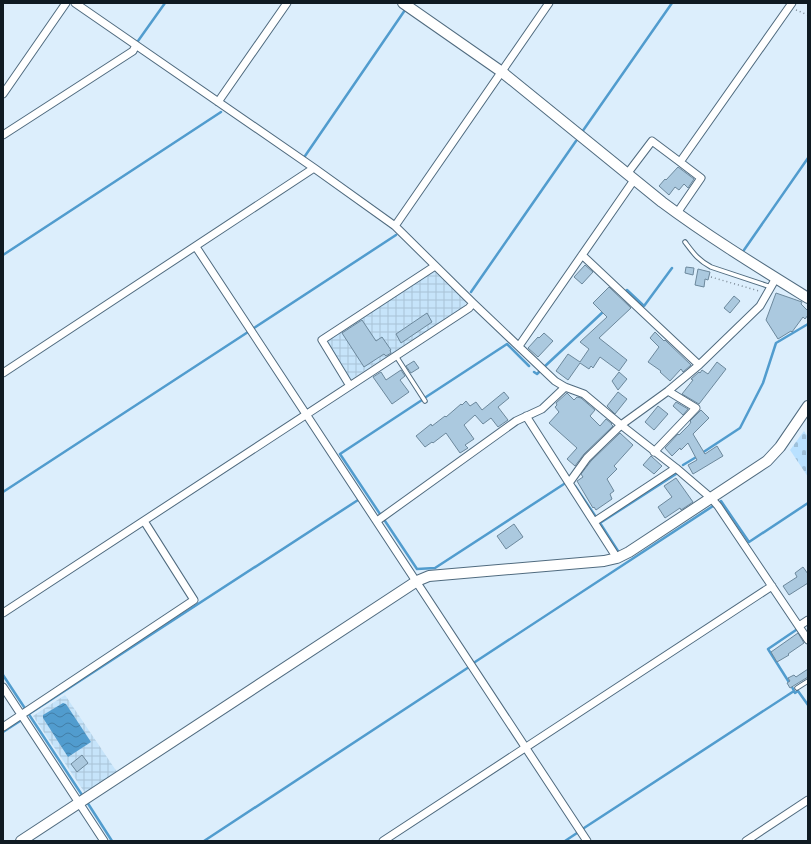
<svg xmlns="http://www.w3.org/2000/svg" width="811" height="844" viewBox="0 0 811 844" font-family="Bitter,serif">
	<defs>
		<pattern id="industrial-grid" width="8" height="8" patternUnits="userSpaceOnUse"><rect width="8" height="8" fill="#c6e4fa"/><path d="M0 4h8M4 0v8" fill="none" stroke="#a9c3d6"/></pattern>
		<pattern id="cemetery-stones" width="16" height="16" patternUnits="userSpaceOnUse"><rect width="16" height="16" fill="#b9e1ff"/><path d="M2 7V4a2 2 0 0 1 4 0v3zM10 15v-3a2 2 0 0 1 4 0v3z" fill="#9ec0da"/></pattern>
		<pattern id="water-waves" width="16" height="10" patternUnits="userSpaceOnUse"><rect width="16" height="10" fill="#519cce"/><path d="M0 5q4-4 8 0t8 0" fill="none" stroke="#427ea7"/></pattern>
	</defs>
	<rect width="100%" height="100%" fill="#dceefc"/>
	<path fill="url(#industrial-grid)" d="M435,272L466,302L465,306L350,380L325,341L428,273Z
		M65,695L117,772L85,793L33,716Z"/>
	<path fill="url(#cemetery-stones)" d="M804,431L808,437V477L790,450Z"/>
	<path fill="url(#water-waves)" d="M63,703L66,704L91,742L68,757L43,718V715Z"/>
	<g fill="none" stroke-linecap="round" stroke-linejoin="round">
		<path stroke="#519cce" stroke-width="2.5" d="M138,41L165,3
			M582,132L672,3
			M305,156L405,10
			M744,250L808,158
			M3,255L221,112
			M471,292L576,141
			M625,292L627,290L644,306L672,268
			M254,328L396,235
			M543,368L604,311
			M534,372L537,374L539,372
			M426,397L507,344L529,366
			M702,453L740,428L763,383L776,343L808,324
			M683,465L698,456
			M575,486L596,517
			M3,492L248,332
			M721,501L749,542L808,503
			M380,514L340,454L422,400
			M385,521L417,569L435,568L564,484
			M600,523L676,474
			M600,523L618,551
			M475,662L713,506
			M3,675L84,798
			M794,691L792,687L768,649L796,630
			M29,714L358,500
			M3,732L20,721
			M87,802L112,841
			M584,828L794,691L795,693L798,691L808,705
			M204,841L469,667
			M565,841L577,833"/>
	</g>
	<path fill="#abc9df" stroke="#6c889c" d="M678,167L694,179L688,188L684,184L679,190L675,187L669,195L659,186L665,179L666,180Z
		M585,265L593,272L582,284L574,277Z
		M686,267L694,268L693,275L685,273Z
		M698,269L710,272L708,280L705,279L704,287L695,285Z
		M609,287L631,308L599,338L627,360L619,371L600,357L593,368L591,366L589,369L580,363L568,380L556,371L568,354L580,362L589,349L580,342L607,317L593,303Z
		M776,293L802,302L801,304L808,311V315L805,319L803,317L792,332L791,331L778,339L766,320Z
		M734,296L740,301L730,313L724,308Z
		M427,313L432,322L401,343L396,334Z
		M362,320L376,341L382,337L391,350H390L391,353L386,356L384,354L364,367L342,333Z
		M655,332L664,341L665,340L691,365L683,372L681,369L670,381L660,372L661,371L648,362L659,347L650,338Z
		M544,333L553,341L538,357L528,348L538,337L539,338Z
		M414,361L419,368L411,373L406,366Z
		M717,362L726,369L699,404L682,394L693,380L691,379L699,372L700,373L702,370L708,374Z
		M401,370L405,376L400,380L409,392L392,404L373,377L381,372L386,380Z
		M619,372L627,379L618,390L612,381Z
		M504,392L509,398L498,407L508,420L498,427L491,418L483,424L475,415L464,425L474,439L465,445L468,448L460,453L446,433L433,443L432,442L425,447L416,436L431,424L432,426L445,416L446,417L461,404L462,405L466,401L470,406L476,402L482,410Z
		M618,392L627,399L615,414L607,406Z
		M567,393L574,400L577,397L581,398L595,410L590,416L600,426L606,419L612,424H611L613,426L584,454L575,466L567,459L577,448L549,423L559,412L555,407L557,405L556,403Z
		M676,402L688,409L683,415L673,406Z
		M658,406L668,414L654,430L645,422Z
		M701,410L709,418L693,434L705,454L717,446L723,456L693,474L688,465L697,460L688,443L681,450L680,448L672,456L665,448L678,434L679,435L689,425L691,422L690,421Z
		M620,433L633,445L614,466L617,469L607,479L614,491L610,494L612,499L596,510L594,507L593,508L577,481L583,477L581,474L591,461Z
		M651,456L662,466L654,474L643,465Z
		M676,478L693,502L681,510L680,508L665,518L658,507L672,497L664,486Z
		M514,524L523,537L506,549L497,536Z
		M803,567L808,574V583L789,595L783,586L797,577L795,573Z
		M798,633L804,643L788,654L789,655L777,662L771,652Z
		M808,669V677L790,688L787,683L790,681L788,678L794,675L796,677Z
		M82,755L88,763L77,772L71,764Z"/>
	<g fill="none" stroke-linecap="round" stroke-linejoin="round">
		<defs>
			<path id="lane" d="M685,242C694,254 698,260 711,267L771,287
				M396,356L425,401
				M797,688L808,681"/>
			<path id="street" d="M75,3L314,168L395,226L473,303L555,381L565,387L584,394L621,425L676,468L711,498L718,506L808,640
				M3,94L66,3
				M218,102L287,3
				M3,135L133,51L136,45
				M627,174L652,141L680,162
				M677,213L701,178L680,162L792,3
				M395,226L549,3
				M196,247L587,841
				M582,255L699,365
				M519,346L634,180
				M3,373L314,168
				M350,386L322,340L435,266
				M526,416L617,558
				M654,452L696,408L668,391
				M569,483L587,458L621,425L668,391L699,365L760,306L776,278
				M377,521L516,421L542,409L561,391L565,387
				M594,522L676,468
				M3,613L469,308L473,303
				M799,626L808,620
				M3,687L104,841
				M3,727L194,600L144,521
				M383,841L772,586
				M746,841L808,800"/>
			<path id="secondary" d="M403,3L502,72L662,202C709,237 758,267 808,298
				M21,841L417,581L429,576L604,561L617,558L629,552L767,461L780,447L808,406"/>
		</defs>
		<use href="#lane" stroke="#506b7f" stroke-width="5.5"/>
		<use href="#street" stroke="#506b7f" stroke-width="9"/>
		<use href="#secondary" stroke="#506b7f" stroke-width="12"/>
		<path stroke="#7b8995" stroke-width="1.5" stroke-dasharray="1 3" stroke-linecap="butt" d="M796,10L808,15
			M711,277L759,291"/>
		<use href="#lane" stroke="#fff" stroke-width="3.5"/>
		<use href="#street" stroke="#fff" stroke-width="7"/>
		<use href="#secondary" stroke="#fff" stroke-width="10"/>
	</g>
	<rect width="811" height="844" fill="none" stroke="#0f1a22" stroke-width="8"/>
</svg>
